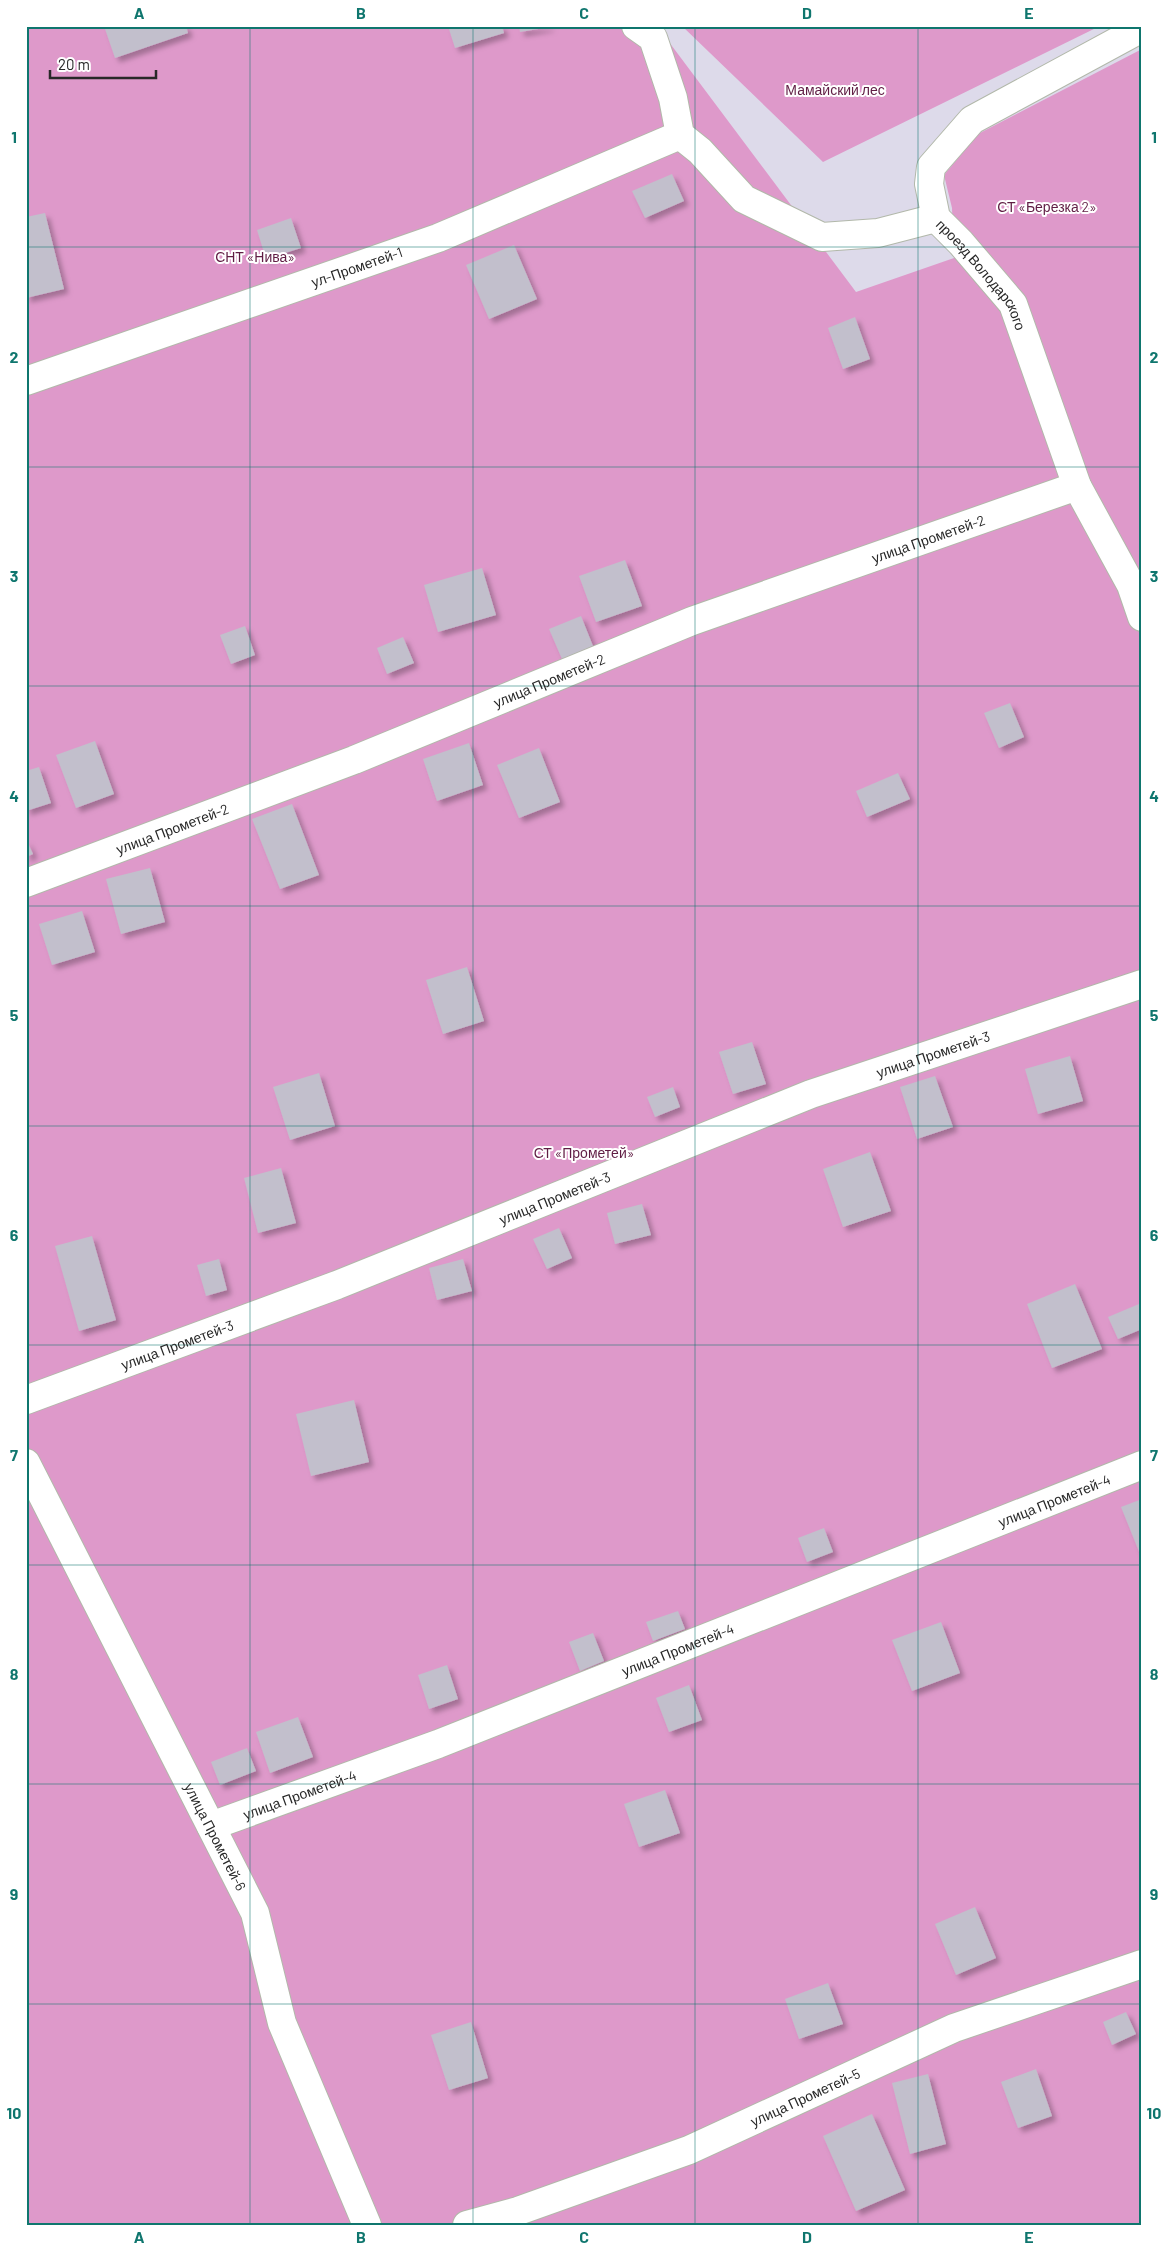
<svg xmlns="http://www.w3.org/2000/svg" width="1168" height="2251" viewBox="0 0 1168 2251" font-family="Barlow,sans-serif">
	<defs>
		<filter id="shadow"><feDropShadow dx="4.5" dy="4.5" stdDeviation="2.5" flood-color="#0004"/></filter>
	</defs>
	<rect width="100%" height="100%" fill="#dddaea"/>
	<path fill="#de99ca" d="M26,26H657L856,292L954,258L952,208L944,175L978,134L1142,49V2225H26Z
		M682,26H1100L823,162Z"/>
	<path fill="#c2bfcc" filter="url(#shadow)" d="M104,26H186L188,33L115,58Z
		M448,26H502L504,33L455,48Z
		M519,26H550V27L520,32Z
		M672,174L684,201L645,218L632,191Z
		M45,213L64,289L26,298V217Z
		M291,218L301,248L266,259L257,230Z
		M514,245L537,299L489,319L466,265Z
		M855,317L870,359L843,369L828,328Z
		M625,560L642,606L596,622L579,576Z
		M482,568L496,615L438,632L424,585Z
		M581,616L593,646L562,659L549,629Z
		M245,626L255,655L231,664L220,635Z
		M403,637L414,663L387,674L377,648Z
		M1010,703L1024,737L999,748L984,713Z
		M95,741L114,794L76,808L56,755Z
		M469,743L483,785L437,801L423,759Z
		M539,748L560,802L519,818L497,765Z
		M39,767L51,803L26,811V771Z
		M898,773L910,799L867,817L856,791Z
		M292,804L319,875L280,889L252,819Z
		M26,839L33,854L26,857Z
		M150,868L165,922L121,934L106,879Z
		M82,911L95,952L52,965L39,924Z
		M467,967L484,1021L443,1034L426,980Z
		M752,1042L766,1084L733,1094L719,1052Z
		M1070,1056L1083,1101L1038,1114L1025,1069Z
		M319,1073L335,1126L290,1140L273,1087Z
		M935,1076L953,1127L917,1139L900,1087Z
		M673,1087L680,1107L655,1117L647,1097Z
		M870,1152L891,1211L843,1227L823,1169Z
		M281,1168L296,1223L258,1233L244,1178Z
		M642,1204L651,1235L615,1244L607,1213Z
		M559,1228L572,1258L547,1269L533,1239Z
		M92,1236L116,1320L79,1331L55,1246Z
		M219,1259L227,1290L206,1296L197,1265Z
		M463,1259L472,1291L437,1300L429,1268Z
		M1075,1284L1102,1349L1052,1368L1027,1304Z
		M1139,1304L1142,1311V1329L1118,1339L1108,1317Z
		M354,1400L369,1462L311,1476L296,1414Z
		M1142,1499V1559L1121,1507Z
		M824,1528L833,1552L807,1562L798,1538Z
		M678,1611L685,1629L653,1641L646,1622Z
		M941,1622L960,1673L912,1691L892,1640Z
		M593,1633L604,1661L580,1671L569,1642Z
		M447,1665L458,1699L429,1709L418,1675Z
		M689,1685L702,1720L669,1732L656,1698Z
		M298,1717L313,1757L270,1773L256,1732Z
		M247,1748L256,1771L220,1785L211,1762Z
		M665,1790L680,1833L639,1847L624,1804Z
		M975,1907L996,1958L956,1975L935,1924Z
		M828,1983L843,2024L799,2039L785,1999Z
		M1126,2012L1136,2034L1112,2045L1103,2022Z
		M471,2022L488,2078L449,2090L431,2035Z
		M1036,2069L1052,2116L1018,2128L1001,2082Z
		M928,2074L946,2144L910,2154L892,2083Z
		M872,2114L905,2190L856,2211L823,2136Z"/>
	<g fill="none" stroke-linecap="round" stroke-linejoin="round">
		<defs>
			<g id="street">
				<path d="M636,26L653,38L673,98L680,135L700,151L744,199L822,237L878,233L936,218"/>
				<path id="s1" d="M1142,28L972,120L931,167L929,184L936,218L961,243L1013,304L1077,486L1131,585L1142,617"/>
				<path id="s2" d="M26,381L438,238L680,135"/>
				<path id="s3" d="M26,883L354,760L692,621L1077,486"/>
				<path id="s4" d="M26,1400L337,1285L811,1094L1142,984"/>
				<path id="s5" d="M26,1463L255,1913L282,2023L367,2225"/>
				<path id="s6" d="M211,1826L438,1744L1142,1465"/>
				<path id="s7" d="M467,2225L518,2211L689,2150L954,2028L1142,1964"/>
			</g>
		</defs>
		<use href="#street" stroke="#b2b8aa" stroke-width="30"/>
		<use href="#street" stroke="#fff" stroke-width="28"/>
	</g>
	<path fill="none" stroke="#0f766e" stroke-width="1" stroke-opacity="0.55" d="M250,26V2225M473,26V2225M695,26V2225M918,26V2225M26,247H1142M26,467H1142M26,686H1142M26,906H1142M26,1126H1142M26,1345H1142M26,1565H1142M26,1784H1142M26,2004H1142"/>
	<g text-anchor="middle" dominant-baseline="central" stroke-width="4" stroke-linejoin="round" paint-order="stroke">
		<g font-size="14" fill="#601d44" stroke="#fff">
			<text x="835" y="89">Мамайский лес</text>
			<text x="1047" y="206">СТ «Березка 2»</text>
			<text x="255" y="256">СНТ «Нива»</text>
			<text x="584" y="1152">СТ «Прометей»</text>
		</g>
		<g font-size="14" fill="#282828" stroke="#fff">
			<text stroke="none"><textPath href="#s2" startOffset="350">ул-Прометей-1</textPath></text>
			<text stroke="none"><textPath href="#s1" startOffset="381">проезд Володарского</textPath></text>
			<text stroke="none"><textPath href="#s3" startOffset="966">улица Прометей-2</textPath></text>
			<text stroke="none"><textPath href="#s3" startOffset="561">улица Прометей-2</textPath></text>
			<text stroke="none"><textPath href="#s3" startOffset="156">улица Прометей-2</textPath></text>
			<text stroke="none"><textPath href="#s4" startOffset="971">улица Прометей-3</textPath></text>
			<text stroke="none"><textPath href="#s4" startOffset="566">улица Прометей-3</textPath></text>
			<text stroke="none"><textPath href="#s4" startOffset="161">улица Прометей-3</textPath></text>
			<text stroke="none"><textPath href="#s6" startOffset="904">улица Прометей-4</textPath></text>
			<text stroke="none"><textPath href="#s6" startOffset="499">улица Прометей-4</textPath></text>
			<text stroke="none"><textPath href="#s6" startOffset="94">улица Прометей-4</textPath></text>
			<text stroke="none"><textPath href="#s5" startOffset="419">улица Прометей-6</textPath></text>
			<text stroke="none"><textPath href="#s7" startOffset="362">улица Прометей-5</textPath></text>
		</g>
	</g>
	<rect width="1168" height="2251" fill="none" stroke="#ffffff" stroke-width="55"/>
	<path d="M50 70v8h106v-8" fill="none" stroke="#282828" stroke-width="2.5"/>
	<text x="58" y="70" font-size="15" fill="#282828" stroke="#ffffff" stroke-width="4" paint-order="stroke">20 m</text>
	<rect x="28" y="28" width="1112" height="2196" fill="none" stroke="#0f766e" stroke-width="2"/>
	<g font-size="16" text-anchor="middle" font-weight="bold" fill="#0f766e">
		<text x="139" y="19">A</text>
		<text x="361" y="19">B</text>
		<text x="584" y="19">C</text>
		<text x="807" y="19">D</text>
		<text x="1029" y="19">E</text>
		<text x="14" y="143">1</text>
		<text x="1154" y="143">1</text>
		<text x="14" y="363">2</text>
		<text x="1154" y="363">2</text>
		<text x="14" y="582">3</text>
		<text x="1154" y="582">3</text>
		<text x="14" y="802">4</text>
		<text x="1154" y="802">4</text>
		<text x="14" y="1021">5</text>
		<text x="1154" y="1021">5</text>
		<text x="14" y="1241">6</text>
		<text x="1154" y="1241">6</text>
		<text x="14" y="1461">7</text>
		<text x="1154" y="1461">7</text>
		<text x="14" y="1680">8</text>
		<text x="1154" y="1680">8</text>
		<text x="14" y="1900">9</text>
		<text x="1154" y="1900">9</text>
		<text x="14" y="2119">10</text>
		<text x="1154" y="2119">10</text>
		<text x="139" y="2243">A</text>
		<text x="361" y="2243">B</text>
		<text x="584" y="2243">C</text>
		<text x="807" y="2243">D</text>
		<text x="1029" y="2243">E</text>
	</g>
</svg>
